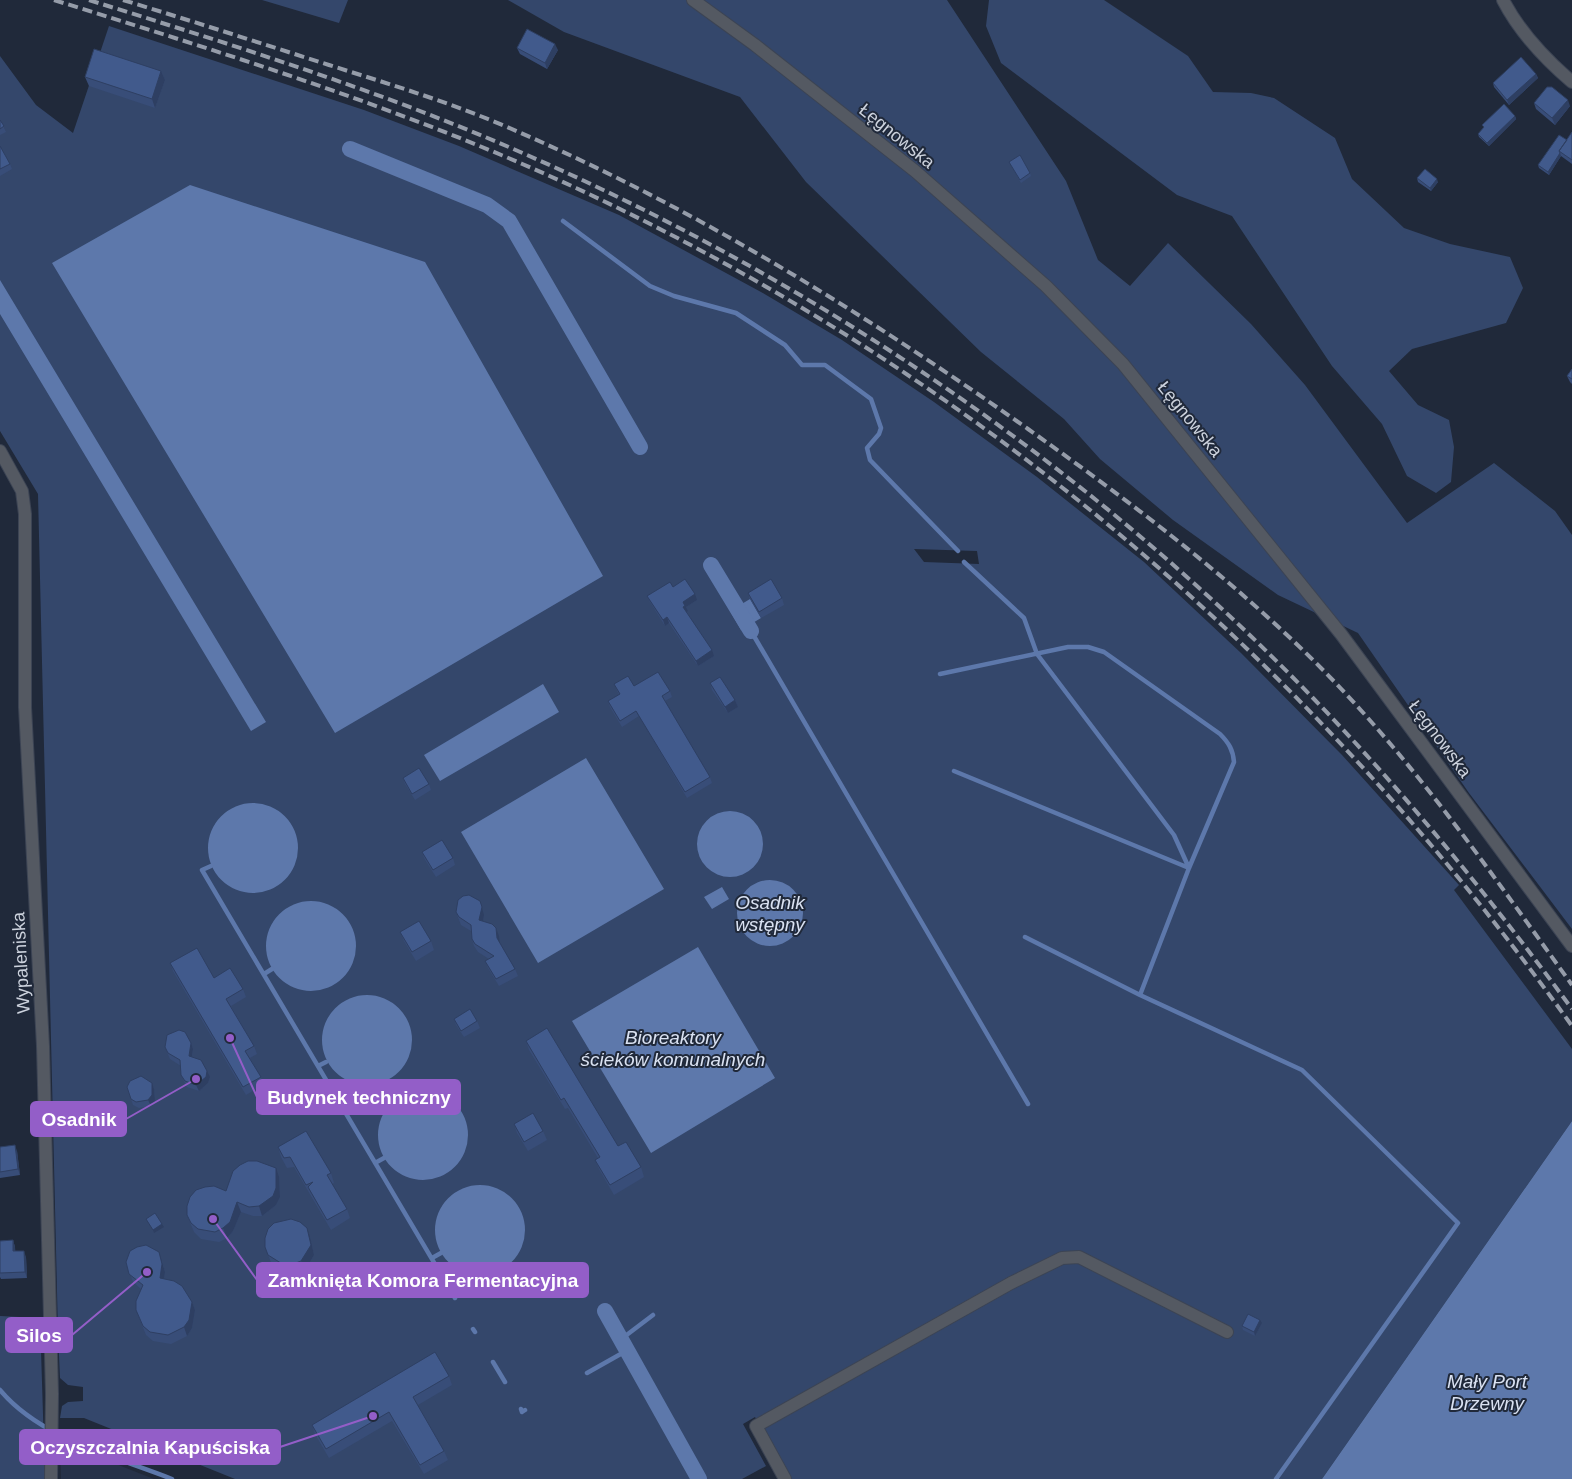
<svg xmlns="http://www.w3.org/2000/svg" width="1572" height="1479" viewBox="0 0 1572 1479" font-family="Helvetica,sans-serif">
	<rect width="100%" height="100%" fill="#20293a"/>
	<path fill="#263249" d="M60,1442L154,1479H61Z"/>
	<path fill="#34476b" fill-rule="evenodd" d="M262,0H348L339,23Z
		M508,0H947L1066,181L1098,260L1130,286L1168,243L1251,324L1305,385L1407,523L1494,463L1555,511L1572,535V929L1469,793L1358,633L1278,595L1173,520L1100,459L1064,419L981,352L806,182L740,97L564,32Z
		M989,0H1104L1188,56L1213,92L1251,93L1274,98L1335,138L1352,179L1404,228L1450,244L1510,257L1523,288L1506,323L1412,349L1389,371L1418,405L1449,420L1454,447L1451,482L1436,493L1407,476L1382,424L1332,366L1232,216L1177,195L1001,63L986,26Z
		M109,26L364,110L459,146L619,215L761,292L842,340L934,402L1037,477L1144,562L1241,653L1342,755L1459,885L1454,890L1572,1049V1121L1322,1479H789L755,1417L743,1424L766,1466L742,1479H235L84,1418H60L62,1406L68,1402L83,1401V1387L68,1385L60,1378L58,1333L38,494L0,431V56L36,105L73,133ZM914,549L977,551L979,564L924,562Z
		M0,1316L40,1318L45,1479H0Z"/>
	<path fill="#5d78ab" d="M190,185L425,262L603,576L335,733L52,263Z
		M0,280L266,722L251,731L0,314Z
		M750,599L761,618L741,630L730,611Z
		M543,684L559,712L440,781L424,755Z
		M586,758L664,889L538,963L461,832Z
		M208 848a45 45 0 1 1 90 0a45 45 0 1 1-90 0Z
		M697 844a33 33 0 1 1 66 0a33 33 0 1 1-66 0Z
		M737 913a33 33 0 1 1 66 0a33 33 0 1 1-66 0Z
		M722,887L729,899L712,909L704,897Z
		M266 946a45 45 0 1 1 90 0a45 45 0 1 1-90 0Z
		M698,947L775,1078L651,1153L572,1021Z
		M322 1040a45 45 0 1 1 90 0a45 45 0 1 1-90 0Z
		M378 1135a45 45 0 1 1 90 0a45 45 0 1 1-90 0Z
		M1572,1121V1479H1322Z
		M435 1230a45 45 0 1 1 90 0a45 45 0 1 1-90 0Z"/>
	<g fill="none" stroke-linecap="round" stroke-linejoin="round">
		<path stroke="#5d78ab" stroke-width="4.5" d="M563,221L650,286L674,296L736,313L785,345L802,365H825L871,399L881,428L879,434L867,448L870,460L958,551
			M964,562L1024,618L1037,654L1174,835L1189,868L1140,995L1302,1070L1458,1223L1276,1479
			M751,631L1028,1104
			M940,674L1068,647H1088L1104,652L1220,734C1229,743 1233,750 1234,762L1189,868L954,771
			M211,866L202,870L455,1298
			M1025,937L1140,995
			M264,974L272,969
			M318,1066L326,1062
			M375,1163L384,1158
			M432,1258L441,1253
			M473,1329L475,1332
			M620,1340L653,1315
			M493,1362L505,1382
			M587,1373L626,1351
			M0,1390C41,1439 114,1456 172,1479
			M521,1409L522,1412L525,1410"/>
		<path stroke="#5d78ab" stroke-width="16" d="M350,149L487,205L509,221L640,447
			M711,565L751,631
			M605,1311L699,1479"/>
		<defs>
			<path id="minor" d="M693,0L755,45L915,171L1046,286L1123,364L1341,634L1572,946
				M0,451L22,491L25,514V707L43,1046L52,1394L51,1479
				M785,1479L756,1426L1011,1283L1062,1258L1079,1257L1227,1332"/>
			<path id="tertiary" d="M1503,0C1519,31 1545,59 1572,82"/>
		</defs>
		<use href="#minor" stroke="#3c4454" stroke-width="14"/>
		<use href="#tertiary" stroke="#3c4454" stroke-width="14"/>
		<use href="#minor" stroke="#545962" stroke-width="12"/>
		<use href="#tertiary" stroke="#545962" stroke-width="12"/>
		<path stroke="#959ca9" stroke-width="4" stroke-dasharray="10 5" stroke-linecap="butt" d="M54,0C230,55 408,110 576,188C980,376 1313,664 1572,1026
			M89,0C226,43 365,86 497,142C801,271 1083,460 1313,698C1407,795 1492,900 1572,1009
			M123,0C192,21 260,43 329,65C389,84 449,102 507,127C692,206 864,313 1028,429C1128,500 1227,575 1314,661C1412,758 1492,874 1572,985"/>
	</g>
	<path fill="#384d78" d="M517,48L558,50L547,69L520,54Z
		M161,71L165,80L155,108L89,86L85,77Z
		M1536,74L1538,78L1509,105L1494,87L1493,83Z
		M1534,103L1570,106L1555,125L1536,109Z
		M1515,116L1516,119L1489,146L1479,137L1478,134L1484,128L1482,125Z
		M0,120L6,132L0,135Z
		M1572,132V164L1561,156L1549,175L1539,168L1538,165L1567,140Z
		M0,146L10,164L12,169L0,176Z
		M1009,162L1030,173L1031,176L1021,183Z
		M1417,178L1438,182L1431,191L1418,182Z
		M1572,369V384L1570,382L1567,376Z
		M673,587L697,600L686,607L688,611L687,612L714,656L698,666L669,623L665,626L650,602L647,596Z
		M748,593L782,598L784,605L761,618L750,599Z
		M710,683L735,700L738,707L728,713L712,690Z
		M614,684L634,686L670,691L672,697L665,701L710,777L712,783L687,798L639,716L622,727L610,707L608,701L619,695Z
		M403,778L429,784L431,790L415,800L405,784Z
		M422,852L453,858L455,865L436,877L424,858Z
		M456,912L484,915L483,921L499,936V942L515,969L518,976L499,986L488,968L485,961L489,959L478,952L474,946L472,939L471,931L461,925Z
		M400,932L431,941L434,950L416,961L404,941Z
		M170,963L243,989L246,997L231,1006L254,1046L257,1054L250,1058L261,1077L263,1085L246,1095L173,971Z
		M454,1019L477,1021L480,1028L464,1037L456,1025Z
		M526,1041L618,1146L641,1167L644,1177L614,1195L599,1169L595,1160L598,1158L568,1108L565,1109L529,1050Z
		M191,1043L193,1049L192,1057L210,1077L208,1083L199,1091L187,1087L181,1075V1066L170,1059L165,1047Z
		M152,1083L154,1089L155,1101L151,1106L139,1108L133,1105L127,1087Z
		M514,1124L543,1131L547,1140L528,1151L517,1133Z
		M0,1147L17,1151L20,1175L0,1178Z
		M278,1147L331,1173L334,1183L332,1184L347,1209L350,1218L331,1230L294,1167L287,1168L281,1157Z
		M279,1177L280,1197L276,1205L262,1216H253L241,1212L233,1231L227,1238L219,1242L201,1239L194,1232L187,1215L226,1191Z
		M307,1228L310,1237L314,1255L305,1270L296,1274H287L272,1265L265,1247Z
		M13,1240L15,1247V1251L26,1257L27,1278L1,1279L0,1277V1241Z
		M162,1261L165,1272L164,1279L192,1302L195,1310L192,1328L187,1336L171,1344L153,1341L146,1335L136,1310L141,1289L133,1282L126,1262Z
		M1262,1323L1255,1336L1243,1330L1242,1326Z
		M449,1376L452,1385L418,1405L444,1451L448,1460L424,1474L392,1421L329,1458L315,1434L312,1425Z"/>
	<path fill="#2e3f62" d="M555,44L558,50L547,69L545,63Z
		M161,71L165,80L155,108L152,99Z
		M1536,74L1538,78L1509,105L1507,100Z
		M1568,100L1570,106L1555,125L1552,118Z
		M1515,116L1516,119L1489,146L1487,143Z
		M1560,153L1561,156L1549,175L1548,172Z
		M1437,179L1438,182L1431,191L1430,188Z
		M695,594L697,600L686,607L688,611L686,613L683,607V602Z
		M667,617L669,623L665,626L663,620Z
		M712,650L714,656L698,666L696,661Z
		M735,700L738,707L728,713L725,707Z
		M480,901L484,915L482,927L479,920Z
		M496,928L499,936L500,946L497,938Z
		M191,1043L193,1049L191,1062L189,1056Z
		M207,1071L210,1077L208,1083L199,1091L196,1085Z
		M152,1083L154,1089L155,1101L151,1106L148,1100Z
		M15,1145L17,1151L20,1175L18,1169Z
		M276,1168L279,1177L280,1197L276,1205L262,1216L259,1206Z
		M237,1202L241,1212L233,1231L227,1238L223,1228Z
		M162,1224L164,1227L154,1233L153,1230Z
		M307,1228L310,1237L314,1255L305,1270L301,1261Z
		M13,1240L15,1247L16,1257L13,1251Z
		M24,1251L26,1257L27,1278L25,1272Z
		M159,1252L165,1272L163,1286L160,1278Z
		M192,1302L195,1310L192,1328L187,1336L184,1327Z
		M1260,1320L1262,1323L1255,1336L1254,1332Z"/>
	<path fill="#415a8c" stroke="#2e3f62" d="M527,29L555,44L545,63L517,48Z
		M94,49L161,71L152,99L85,77Z
		M1521,57L1536,74L1507,100L1493,83Z
		M1547,87H1552L1568,100L1552,118L1534,103Z
		M1504,104L1515,116L1487,143L1478,134L1484,127L1482,125Z
		M0,120L4,126L0,129Z
		M1572,132V160L1559,151Z
		M1559,135L1567,140L1559,151L1560,153L1548,172L1538,165Z
		M0,146L10,164L0,169Z
		M1020,155L1030,173L1020,180L1009,162Z
		M1425,169L1437,179L1430,188L1417,178Z
		M1572,369V379L1567,376Z
		M685,579L695,594L683,602L685,606L683,607L712,650L696,661L667,617L663,620L647,596L670,582L673,587Z
		M771,579L782,598L759,612L748,593Z
		M658,672L670,691L662,696L710,777L685,792L636,711L620,721L608,701L620,694L614,684L628,676L634,686Z
		M720,677L735,700L725,707L710,683Z
		M419,768L429,784L412,794L403,778Z
		M442,840L453,858L433,870L422,852Z
		M469,895L480,901L482,907L479,920L492,924L496,928L497,938L515,969L496,979L485,961L494,956L475,944L472,939L471,925L459,917L456,912L458,900L463,896Z
		M419,921L431,941L412,952L400,932Z
		M197,948L214,978L230,968L243,989L226,999L254,1046L245,1051L261,1077L243,1087L170,963Z
		M470,1009L477,1021L461,1031L454,1019Z
		M547,1028L618,1146L626,1142L641,1167L610,1185L595,1160L600,1157L564,1098L561,1100L526,1041Z
		M179,1030L185,1032L191,1043L189,1056L201,1060L207,1071L206,1077L196,1085L185,1081L181,1075L180,1060L168,1053L165,1047L167,1035Z
		M141,1076L152,1083V1095L148,1100L136,1102L131,1099L127,1087L130,1081Z
		M533,1113L543,1131L524,1142L514,1124Z
		M306,1131L331,1173L327,1175L347,1209L327,1220L308,1187L313,1182L306,1185L290,1157L284,1158L278,1147Z
		M15,1145L18,1169L0,1172V1147Z
		M248,1161H257L276,1168V1188L273,1196L259,1206L249,1207L237,1202L230,1222L223,1228L215,1232L198,1229L191,1223L187,1215V1206L190,1197L196,1190L205,1187L214,1186L226,1191L233,1171L240,1165Z
		M155,1213L162,1224L153,1230L146,1219Z
		M291,1219L300,1222L307,1228L311,1245L301,1261L293,1264L284,1265L268,1255L265,1247V1238L268,1229L274,1223Z
		M13,1240V1251H24L25,1272L0,1273V1241Z
		M146,1245L159,1252L162,1264L160,1278L174,1281L182,1286L192,1302L189,1320L184,1327L168,1335L150,1332L143,1326L136,1310V1301L143,1285L129,1274L126,1262L130,1251L137,1247Z
		M1248,1314L1260,1320L1254,1332L1242,1326Z
		M435,1352L449,1376L413,1397L444,1451L420,1465L389,1412L326,1449L312,1425Z"/>
	<g text-anchor="middle" dominant-baseline="central" stroke-width="4" stroke-linejoin="round" paint-order="stroke">
		<g font-size="18" fill="#ccd2dd" stroke="#20293a">
			<text transform="translate(897 136) rotate(39)">Łęgnowska</text>
			<text transform="translate(1190 419) rotate(51)">Łęgnowska</text>
			<text transform="translate(1440 739) rotate(53)">Łęgnowska</text>
			<text transform="translate(21 963) rotate(-93)">Wypaleniska</text>
		</g>
		<g font-size="19" font-style="italic" fill="#dae2f2" stroke="#20293a">
			<text x="770" y="902">Osadnik<tspan x="770" dy="22">wstępny</tspan></text>
			<text x="673" y="1037">Bioreaktory<tspan x="673" dy="22">ścieków komunalnych</tspan></text>
			<text x="1487" y="1381">Mały Port<tspan x="1487" dy="22">Drzewny</tspan></text>
		</g>
	</g>
	<path fill="none" stroke="#935ec8" stroke-width="2" d="M230 1038L257 1097M196 1079L126 1119M213 1219L257 1280M147 1272L72 1335M373 1416L280 1447"/>
	<g fill="#935ec8" stroke="#20293a" stroke-width="2">
		<circle cx="230" cy="1038" r="5"/>
		<circle cx="196" cy="1079" r="5"/>
		<circle cx="213" cy="1219" r="5"/>
		<circle cx="147" cy="1272" r="5"/>
		<circle cx="373" cy="1416" r="5"/>
	</g>
	<g fill="#935ec8" stroke="#935ec8" stroke-width="2">
		<rect x="257" y="1080" width="203" height="34" rx="5"/>
		<rect x="31" y="1102" width="95" height="34" rx="5"/>
		<rect x="257" y="1263" width="331" height="34" rx="5"/>
		<rect x="6" y="1318" width="66" height="34" rx="5"/>
		<rect x="20" y="1430" width="260" height="34" rx="5"/>
	</g>
	<g font-size="19" text-anchor="middle" font-weight="bold" fill="#fff">
		<text x="359" y="1104">Budynek techniczny</text>
		<text x="79" y="1126">Osadnik</text>
		<text x="423" y="1287">Zamknięta Komora Fermentacyjna</text>
		<text x="39" y="1342">Silos</text>
		<text x="150" y="1454">Oczyszczalnia Kapuściska</text>
	</g>
</svg>
